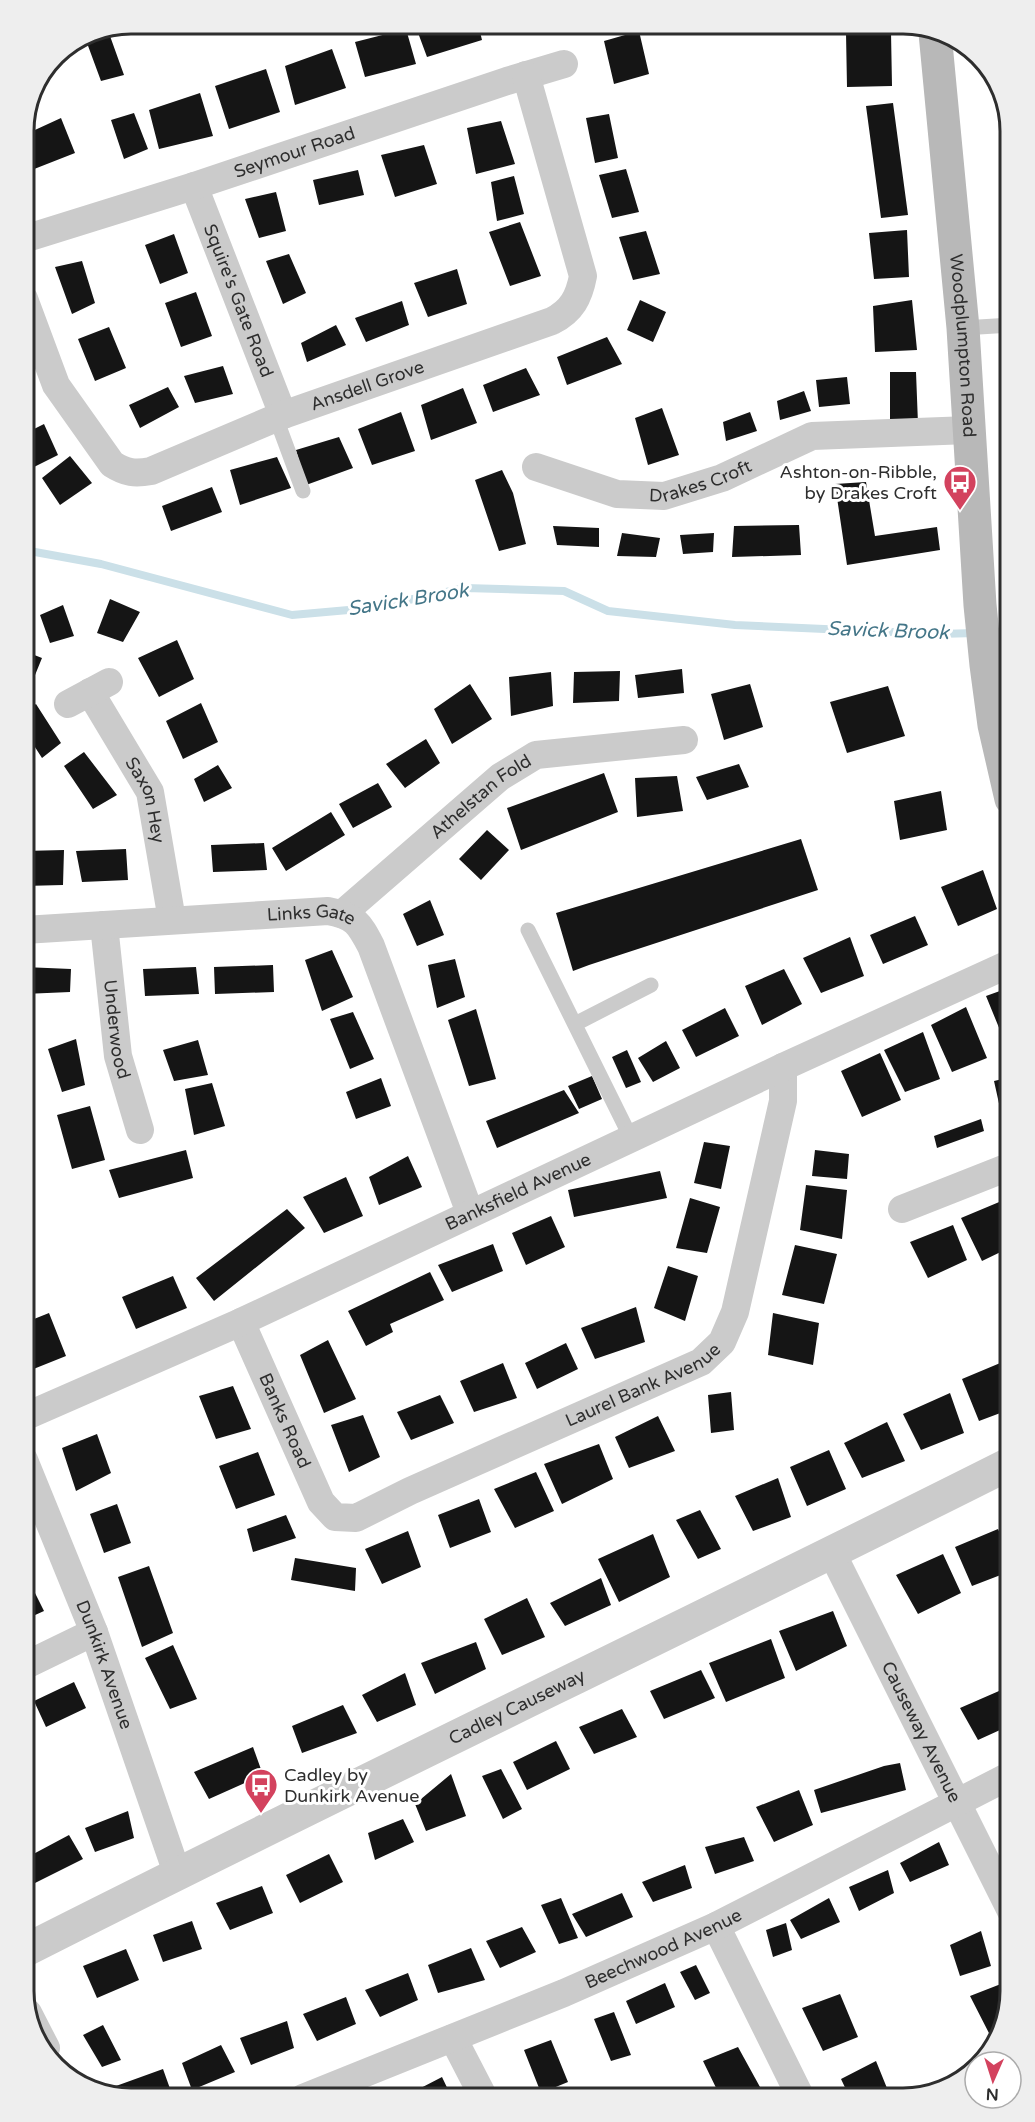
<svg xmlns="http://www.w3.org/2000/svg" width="1035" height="2122" viewBox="0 0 1035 2122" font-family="'Varela Round',sans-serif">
	<rect width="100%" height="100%" fill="#fff"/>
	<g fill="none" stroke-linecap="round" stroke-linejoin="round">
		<path stroke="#cbe0e8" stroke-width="8" d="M24,550L101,564L292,615L371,608L465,588L564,591L608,611L735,625L938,634L976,633
			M991,632H1011"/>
	</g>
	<path fill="#151515" d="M437,24H478L482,40L427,57L417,30Z
		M500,24H519V25L501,30Z
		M406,29L416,64L365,77L355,42Z
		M639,31L649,74L614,84L604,41Z
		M891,32L892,86L847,87L846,33Z
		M110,36L124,75L101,81L87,43Z
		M332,49L346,88L295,105L285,66Z
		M266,69L280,112L229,129L215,86Z
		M200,93L213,136L159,149L149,110Z
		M893,103L908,215L881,218L866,106Z
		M134,113L148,149L124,159L111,120Z
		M609,114L618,158L595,163L586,118Z
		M61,118L75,153L24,173V135Z
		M501,121L515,164L476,174L467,128Z
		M1009,122L1011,131V159H1009Z
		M424,145L437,184L395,197L381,155Z
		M626,169L639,212L612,218L599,175Z
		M358,170L364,195L319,205L313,180Z
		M514,176L524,214L497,221L491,182Z
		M276,192L286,231L259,238L245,199Z
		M520,222L541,276L510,286L489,232Z
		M907,230L909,277L874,279L869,233Z
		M646,231L660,274L633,280L619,237Z
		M174,234L188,273L160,284L145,245Z
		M289,254L306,293L283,304L266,261Z
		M82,261L95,303L72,314L55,267Z
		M457,269L467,304L428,317L414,283Z
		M196,292L212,336L181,347L165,303Z
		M640,300L666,312L653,342L627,330Z
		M912,300L917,350L875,352L873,306Z
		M402,301L409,325L366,342L355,318Z
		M336,325L346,345L307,362L301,343Z
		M109,327L126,368L95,381L78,339Z
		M607,337L622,364L567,385L557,357Z
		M223,366L233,394L195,403L184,376Z
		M526,368L540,395L493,412L483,385Z
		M890,372H916L918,424L890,422Z
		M847,377L850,404L819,407L816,380Z
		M168,387L179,407L140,428L129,405Z
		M463,388L477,423L431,440L421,405Z
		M804,391L811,411L780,420L777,401Z
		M662,408L679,455L648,465L635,418Z
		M401,412L415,451L372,465L358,429Z
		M750,412L757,431L726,441L723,422Z
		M44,424L58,455L24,472V434Z
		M339,437L353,468L306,485L296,450Z
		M70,456L92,483L60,505L42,478Z
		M277,457L291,488L240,505L230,470Z
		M502,470L513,493L526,544L499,551L475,480Z
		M866,482L875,536L937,527L940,550L847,565L835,484Z
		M212,487L222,512L171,531L162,506Z
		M799,525L801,555L732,557L734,526Z
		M553,526L599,528V547L557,545Z
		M622,533L660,538L656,557L617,556Z
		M714,533L713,552L683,554L680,535Z
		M110,599L140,612L123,642L97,633Z
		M63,605L74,636L50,643L40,615Z
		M177,640L194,679L159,697L138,658Z
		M24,651L42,658L33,680L24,677Z
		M682,669L684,693L638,698L635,675Z
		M620,671L619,701L573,703L574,672Z
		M551,672L553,706L511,716L509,677Z
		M470,684L492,719L452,744L434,709Z
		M750,684L763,727L724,740L711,694Z
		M888,686L905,736L847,753L830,702Z
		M201,703L218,742L183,759L166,721Z
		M36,704L61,743L42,758L24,730V712Z
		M426,739L440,763L405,788L386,764Z
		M84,752L117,795L93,809L64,766Z
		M739,764L749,787L707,800L696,777Z
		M218,765L232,788L204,802L194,779Z
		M604,773L618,812L521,850L507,808Z
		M677,776L683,811L637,817L635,778Z
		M378,783L392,807L353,828L339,804Z
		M941,791L947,830L900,840L894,801Z
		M331,812L345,835L286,871L272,848Z
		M487,830L509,850L481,880L459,859Z
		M801,839L818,890L589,965L573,971L556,913Z
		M264,843L267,870L213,872L211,845Z
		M126,849L128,880L82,882L76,851Z
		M64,850L63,885L24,886V851Z
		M983,870L997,909L958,926L941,887Z
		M430,900L444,935L417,946L403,914Z
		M915,916L928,945L883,964L870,935Z
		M850,937L864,976L821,993L803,958Z
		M332,950L353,997L322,1011L305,960Z
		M455,959L465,997L437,1008L428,965Z
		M273,965L274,992L215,994L214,967Z
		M24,967L71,969L70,992L24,994Z
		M196,967L199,994L145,996L143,969Z
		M784,969L802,1004L762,1025L745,986Z
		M1011,987V1057L986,996Z
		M966,1007L987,1058L952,1072L931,1025Z
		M725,1008L739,1036L696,1057L682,1030Z
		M476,1009L496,1079L469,1086L448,1020Z
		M353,1012L374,1059L350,1069L330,1019Z
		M923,1032L940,1079L905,1092L884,1050Z
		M76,1039L85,1085L62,1092L48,1049Z
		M198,1040L208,1075L174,1081L163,1050Z
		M666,1041L680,1068L653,1082L638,1058Z
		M627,1050L641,1082L626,1088L612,1057Z
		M880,1053L901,1100L862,1117L841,1071Z
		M592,1076L602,1099L579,1109L568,1086Z
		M1011,1077V1106L1000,1108L994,1081Z
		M381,1078L391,1106L356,1119L346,1092Z
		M212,1083L225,1126L194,1135L185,1089Z
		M564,1090L579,1113L497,1148L486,1121Z
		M90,1106L105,1160L72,1169L57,1115Z
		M981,1119L984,1131L937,1148L934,1136Z
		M704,1142L730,1146L721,1189L694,1183Z
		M186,1150L193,1178L119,1198L109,1170Z
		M815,1150L849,1154L847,1179L812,1176Z
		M408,1156L422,1187L379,1205L369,1177Z
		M660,1171L667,1198L574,1217L568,1190Z
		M346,1177L363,1216L324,1233L303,1197Z
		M806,1185L847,1190L842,1239L800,1230Z
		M690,1198L720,1207L707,1253L676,1248Z
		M1004,1200L1011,1213V1247L982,1261L961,1218Z
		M287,1209L305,1228L214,1301L196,1278Z
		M551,1216L565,1247L526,1265L512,1233Z
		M953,1225L967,1260L928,1278L910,1242Z
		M493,1244L503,1271L452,1292L438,1265Z
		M795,1245L837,1254L824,1304L782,1295Z
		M668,1266L698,1276L685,1321L654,1308Z
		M430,1272L444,1300L390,1324L393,1332L366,1346L348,1311Z
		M173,1276L187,1308L136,1329L122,1297Z
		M24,1277L34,1301L24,1304Z
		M636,1307L645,1342L595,1359L581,1328Z
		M49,1313L66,1356L31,1370L24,1353V1323Z
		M773,1313L819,1323L813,1365L768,1355Z
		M328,1340L356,1399L324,1413L300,1355Z
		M566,1343L578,1369L537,1389L525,1363Z
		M1005,1361L1011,1376V1409L979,1421L962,1379Z
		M503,1363L517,1398L474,1412L460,1381Z
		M233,1386L251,1429L216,1439L199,1396Z
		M731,1392L734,1430L711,1433L708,1395Z
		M950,1393L964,1433L921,1450L903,1414Z
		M440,1395L454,1423L411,1440L397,1412Z
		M363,1415L380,1457L349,1472L331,1425Z
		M658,1416L675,1451L629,1468L615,1437Z
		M887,1422L905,1461L862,1478L844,1443Z
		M97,1434L111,1473L76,1491L62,1448Z
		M599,1444L613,1479L562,1504L544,1464Z
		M829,1450L846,1489L807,1506L790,1467Z
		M258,1452L275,1495L236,1509L219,1466Z
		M536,1472L554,1511L515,1528L494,1489Z
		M778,1478L791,1517L753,1531L735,1496Z
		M479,1499L491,1532L450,1548L438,1515Z
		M117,1504L131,1543L104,1553L90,1514Z
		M700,1510L721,1549L698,1559L676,1520Z
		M286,1515L296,1538L253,1552L247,1529Z
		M998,1529L1011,1559V1571L972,1586L955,1547Z
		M408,1531L421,1567L382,1584L365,1549Z
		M653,1534L670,1577L619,1602L598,1559Z
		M943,1554L961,1593L918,1614L896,1575Z
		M295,1558L356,1568L355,1591L291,1580Z
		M149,1566L173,1633L142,1647L118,1577Z
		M601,1578L611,1605L565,1626L550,1603Z
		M29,1581L44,1611L24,1620V1583Z
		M527,1598L545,1637L502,1655L484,1619Z
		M833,1611L847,1646L796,1671L779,1631Z
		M771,1639L785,1678L726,1702L709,1663Z
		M476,1642L486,1669L435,1694L421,1663Z
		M173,1645L197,1699L170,1709L145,1658Z
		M701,1670L715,1698L664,1719L650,1691Z
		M405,1673L416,1705L377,1722L362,1695Z
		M74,1682L86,1708L46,1727L34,1701Z
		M999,1691L1011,1712V1725L978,1740L960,1708Z
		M343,1705L357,1733L302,1753L292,1726Z
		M622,1709L637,1737L594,1754L579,1727Z
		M556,1741L570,1769L527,1790L513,1762Z
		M253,1747L263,1775L209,1799L194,1772Z
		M900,1763L906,1790L821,1813L814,1790L884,1766Z
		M501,1769L522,1809L503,1819L482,1776Z
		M451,1774L466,1816L426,1831L415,1804Z
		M799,1790L813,1825L774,1842L756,1807Z
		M128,1811L134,1838L95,1852L85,1828Z
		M403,1819L414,1842L375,1860L368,1833Z
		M69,1835L83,1859L33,1884L24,1865V1859Z
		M744,1837L754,1861L715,1874L705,1847Z
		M939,1842L949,1865L910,1882L900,1863Z
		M329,1854L343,1882L300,1903L286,1875Z
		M685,1865L692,1888L653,1902L642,1882Z
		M888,1870L894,1893L859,1911L849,1887Z
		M262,1886L273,1913L230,1930L216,1903Z
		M622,1893L633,1917L586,1937L572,1914Z
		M561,1898L578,1938L559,1944L541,1905Z
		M829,1898L840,1922L801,1939L790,1920Z
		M192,1921L202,1949L163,1962L153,1935Z
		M786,1923L792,1950L773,1957L766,1930Z
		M522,1927L536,1952L500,1968L486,1941Z
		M981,1931L991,1966L960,1976L950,1945Z
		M471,1948L485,1980L438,1993L428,1965Z
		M126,1949L139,1980L97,1998L83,1966Z
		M696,1965L710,1993L695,2000L680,1972Z
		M408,1973L418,2000L380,2017L365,1990Z
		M1006,1982L1010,1994L997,2037L992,2039L970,1996Z
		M665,1983L675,2007L636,2024L626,2001Z
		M840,1994L858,2037L823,2051L802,2008Z
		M346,1997L356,2024L317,2041L303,2014Z
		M614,2012L631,2055L611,2061L594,2019Z
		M287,2021L294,2048L251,2065L240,2038Z
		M103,2025L121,2060L102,2067L83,2035Z
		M551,2040L568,2082L541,2093L524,2050Z
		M221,2045L235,2072L192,2090L182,2063Z
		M738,2047L760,2087L737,2098H721L703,2061Z
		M876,2061L891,2098H850L841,2079Z
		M163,2069L173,2097L170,2098H124L121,2097L116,2086Z
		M442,2077L452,2098H418L415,2091Z"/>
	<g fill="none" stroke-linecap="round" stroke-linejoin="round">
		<path stroke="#cbcbcb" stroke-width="15" d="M963,328L1011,325
			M276,418L303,491
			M528,930L631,1138
			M575,1024L651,985"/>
		<g stroke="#cbcbcb" stroke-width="28">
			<path id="s1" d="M194,186L283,415"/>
			<path id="s2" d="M24,239L194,186L507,81L564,64"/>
			<path id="s3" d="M24,299L56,385L112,464C126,473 135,474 151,471L283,415L552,321C572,311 579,297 583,276L526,75"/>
			<path id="s4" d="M536,467L617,494L664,496L722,478L812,436L969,430"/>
			<path id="s5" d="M90,692L150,792L172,920"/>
			<path d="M68,704L109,682"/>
			<path id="s6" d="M342,914L500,777L536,755L684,740"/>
			<path id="s7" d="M104,925L118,1056L140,1130"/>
			<path id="s8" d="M24,930L328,911C355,916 359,923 371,946L470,1213"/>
			<path d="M902,1209L1011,1166"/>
			<path id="s9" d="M241,1322L321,1502L335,1517L356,1518L410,1491L701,1362L722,1342L735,1312L783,1101V1067"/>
			<path id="s10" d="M24,1417L241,1322L783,1067L1011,963"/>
			<path id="s11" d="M24,1460L94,1632L177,1873"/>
			<path id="s12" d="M832,1553L1011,1911"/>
			<path d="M24,1666L94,1632"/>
			<path d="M716,1926L801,2098"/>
			<path d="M28,2013L46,2048"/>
			<path d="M453,2038L484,2098"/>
			<path id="s13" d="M303,2098L564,1993L716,1926L1011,1775"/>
		</g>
		<path stroke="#cbcbcb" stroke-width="33" id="s14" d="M24,1951C351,1785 683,1628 1011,1463"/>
		<path stroke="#b8b8b8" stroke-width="33" id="s15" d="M935,33L963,328L980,605L986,665L994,725L1011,799"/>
	</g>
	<defs>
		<symbol id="bus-pin" viewBox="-11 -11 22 30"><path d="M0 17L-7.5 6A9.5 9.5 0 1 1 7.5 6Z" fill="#d3425e" stroke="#fff"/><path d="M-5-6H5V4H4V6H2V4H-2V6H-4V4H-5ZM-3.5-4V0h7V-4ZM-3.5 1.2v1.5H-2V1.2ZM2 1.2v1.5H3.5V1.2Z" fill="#fff"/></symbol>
	</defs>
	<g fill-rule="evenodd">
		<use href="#bus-pin" x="941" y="463" width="38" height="52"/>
		<use href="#bus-pin" x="242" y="1766" width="38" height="52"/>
	</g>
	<g text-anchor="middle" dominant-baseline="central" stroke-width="6" stroke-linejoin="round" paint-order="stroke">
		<g font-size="18" fill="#2e2e2e" stroke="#fff">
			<text stroke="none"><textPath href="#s2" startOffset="284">Seymour Road</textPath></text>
			<text stroke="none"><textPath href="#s1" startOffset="123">Squire's Gate Road</textPath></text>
			<text stroke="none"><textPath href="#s15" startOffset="314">Woodplumpton Road</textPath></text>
			<text stroke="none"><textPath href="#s3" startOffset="462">Ansdell Grove</textPath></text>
			<text stroke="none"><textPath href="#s4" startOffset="171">Drakes Croft</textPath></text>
			<text stroke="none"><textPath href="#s6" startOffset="182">Athelstan Fold</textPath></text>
			<text stroke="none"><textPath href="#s5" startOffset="123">Saxon Hey</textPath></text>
			<text stroke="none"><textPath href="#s8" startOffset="288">Links Gate</textPath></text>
			<text stroke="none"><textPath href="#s7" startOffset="105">Underwood</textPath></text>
			<text stroke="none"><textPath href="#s10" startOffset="543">Banksfield Avenue</textPath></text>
			<text stroke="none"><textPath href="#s9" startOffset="555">Laurel Bank Avenue</textPath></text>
			<text stroke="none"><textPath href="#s9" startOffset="108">Banks Road</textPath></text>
			<text stroke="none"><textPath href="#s11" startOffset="220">Dunkirk Avenue</textPath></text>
			<text stroke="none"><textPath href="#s14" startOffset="550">Cadley Causeway</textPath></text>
			<text stroke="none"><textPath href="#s12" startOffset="200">Causeway Avenue</textPath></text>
			<text stroke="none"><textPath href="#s13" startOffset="390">Beechwood Avenue</textPath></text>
		</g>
		<g font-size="18" fill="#2e2e2e" stroke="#fff" text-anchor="end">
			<text x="937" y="472">Ashton-on-Ribble,<tspan x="937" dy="21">by Drakes Croft</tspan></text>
			<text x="284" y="1775" text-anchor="start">Cadley by<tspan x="284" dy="21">Dunkirk Avenue</tspan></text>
		</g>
		<g font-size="20" font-style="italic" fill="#447688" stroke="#fff">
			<text transform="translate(408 600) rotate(-9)">Savick Brook</text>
			<text transform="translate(888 631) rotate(2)">Savick Brook</text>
		</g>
	</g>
	<path d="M0 0H1035V2122H0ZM131 34H903A97 97 0 0 1 1000 131V1991A97 97 0 0 1 903 2088H131A97 97 0 0 1 34 1991V131A97 97 0 0 1 131 34Z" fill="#eee" fill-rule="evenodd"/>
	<path fill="none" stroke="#2e2e2e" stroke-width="3" d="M131 34H903A97 97 0 0 1 1000 131V1991A97 97 0 0 1 903 2088H131A97 97 0 0 1 34 1991V131A97 97 0 0 1 131 34Z"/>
	<g transform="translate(993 2080) rotate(183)"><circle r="28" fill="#ffffff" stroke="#ababab" stroke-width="1.5"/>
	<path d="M0-4.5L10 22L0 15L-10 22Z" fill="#d3425e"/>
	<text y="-9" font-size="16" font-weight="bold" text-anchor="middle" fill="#2e2e2e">N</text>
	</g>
</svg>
